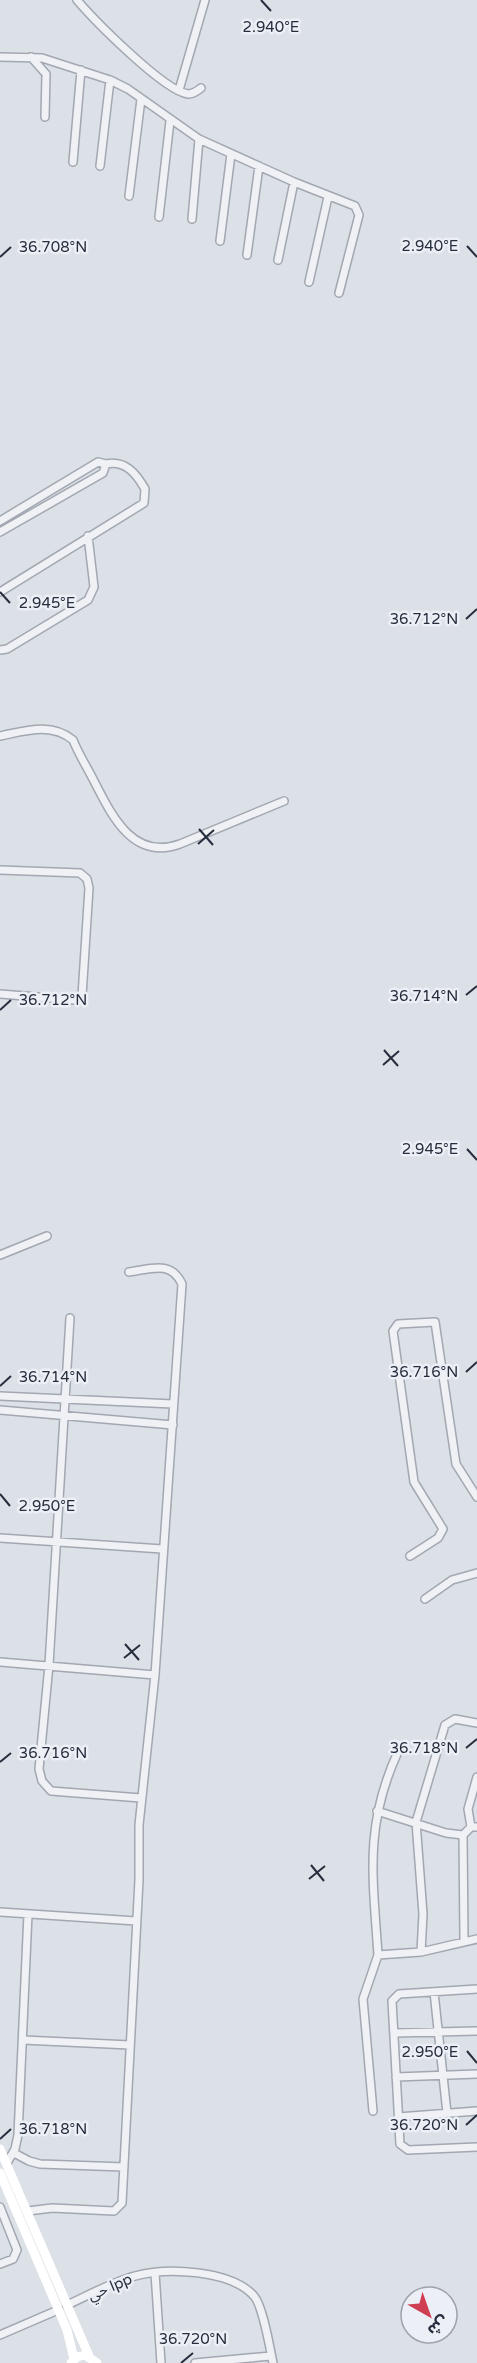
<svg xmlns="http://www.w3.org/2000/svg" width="477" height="2363" viewBox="0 0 477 2363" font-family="'Varela Round','Noto Sans Arabic',sans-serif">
	<rect width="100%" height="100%" fill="#dce0e7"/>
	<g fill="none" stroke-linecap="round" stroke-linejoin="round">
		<defs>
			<path id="minor" d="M77,0C94,20 164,91 188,94C194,94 197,91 201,88
				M0,57L42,58L110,80L128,89L199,139L294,182L355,206L359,215L339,293
				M31,57L46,74L45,117
				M179,90L205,0
				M73,162L81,70
				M100,166L110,80
				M129,196L141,99
				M159,217L170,121
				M192,219L199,139
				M220,241L231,154
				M247,255L259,166
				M278,260L294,182
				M309,282L328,197
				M0,521L98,462L106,464L103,473L0,532
				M0,592L144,503L145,489C136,473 125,460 106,464
				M0,650L7,649L88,600L94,587L88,536
				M0,736C25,731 51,722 73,740C79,755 87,767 94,781C112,816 133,861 180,844L284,801
				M0,870L80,873L87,879L89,888L82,996L74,1000L0,994
				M0,1255L47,1236
				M70,1318L49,1665L39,1769L42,1781L51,1791L141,1798
				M0,1396L173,1404
				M0,1410L173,1425
				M0,1538L162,1549
				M410,1556L438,1538L443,1529L414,1482L393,1331L398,1324L435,1322L456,1464L477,1497
				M425,1599L452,1580L477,1573
				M0,1662L155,1675
				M377,1811L446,1833L463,1835L471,1827H477
				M471,1827L468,1809L477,1777
				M463,1835L464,1940
				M0,1912L136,1921
				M421,1952L423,1914L416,1822L445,1725L455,1719L477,1723
				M378,1955C373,1878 364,1827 397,1754
				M477,1989L399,1994L392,2001L400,2144L408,2150L477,2147
				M434,1992L447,2113
				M394,2033L477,2031
				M23,2040L130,2045
				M396,2077L477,2074
				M373,2111L363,1999L378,1955L421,1952L477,1939
				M398,2117L477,2111
				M14,2153L29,2161L40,2164L124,2167
				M7,2163L15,2149L18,2135L28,1914
				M0,2207L17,2250L13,2259L0,2264
				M28,2211L52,2208L114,2211L122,2203L139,1880V1825L155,1675L182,1284C171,1260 151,1269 129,1272
				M155,2273L161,2363
				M67,2305C89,2295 112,2282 135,2276C167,2267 231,2270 254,2296C263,2306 270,2349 273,2363
				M0,2335L58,2310
				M195,2363L271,2356"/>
		</defs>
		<use href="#minor" stroke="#a2a7b1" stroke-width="10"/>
		<use href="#minor" stroke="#eff1f5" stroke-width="7"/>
		<path stroke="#fff" stroke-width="9" d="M0,2149L89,2356
			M0,2173L67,2330L74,2359
			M71,2363L77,2357L85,2355L97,2363"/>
	</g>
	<path fill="none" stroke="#262e3d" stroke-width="2" d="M261,0L271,11M467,246L477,257M0,257L11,247M0,592L10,603M466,619L477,609M199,829L213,845M198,844L214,830M466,995L477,986M0,1010L11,1000M384,1050L398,1066M383,1065L399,1051M467,1149L477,1160M466,1372L477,1362M0,1386L11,1376M0,1494L10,1506M125,1644L139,1660M124,1658L140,1645M466,1748L477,1739M0,1762L11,1753M311,1865L324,1881M309,1879L325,1866M467,2051L477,2063M466,2125L477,2115M0,2139L11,2129M181,2363L193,2353"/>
	<g text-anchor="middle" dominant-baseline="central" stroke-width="5" stroke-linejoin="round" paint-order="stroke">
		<g font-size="15" fill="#262e3d" stroke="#eceff5">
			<text transform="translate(110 2287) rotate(-23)">حي lpp</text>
		</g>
	</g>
	<g font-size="15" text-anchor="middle" fill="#262e3d" stroke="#eceff5" stroke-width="5" stroke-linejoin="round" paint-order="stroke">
		<text x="271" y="32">2.940°E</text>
		<text x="430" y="251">2.940°E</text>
		<text x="53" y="252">36.708°N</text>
		<text x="47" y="608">2.945°E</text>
		<text x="424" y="624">36.712°N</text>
		<text x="424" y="1001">36.714°N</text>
		<text x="53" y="1005">36.712°N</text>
		<text x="430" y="1154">2.945°E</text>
		<text x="424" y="1377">36.716°N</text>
		<text x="53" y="1382">36.714°N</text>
		<text x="47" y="1511">2.950°E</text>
		<text x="424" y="1753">36.718°N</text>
		<text x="53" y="1758">36.716°N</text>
		<text x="430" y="2057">2.950°E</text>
		<text x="424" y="2130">36.720°N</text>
		<text x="53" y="2134">36.718°N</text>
		<text x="193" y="2344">36.720°N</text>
	</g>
	<g transform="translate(429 2315) rotate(140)"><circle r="28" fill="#eceff5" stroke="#9da2ab" stroke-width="1.5"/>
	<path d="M0-4.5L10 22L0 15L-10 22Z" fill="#cf3e52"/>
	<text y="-9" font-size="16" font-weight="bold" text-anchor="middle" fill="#262e3d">ش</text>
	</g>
</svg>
